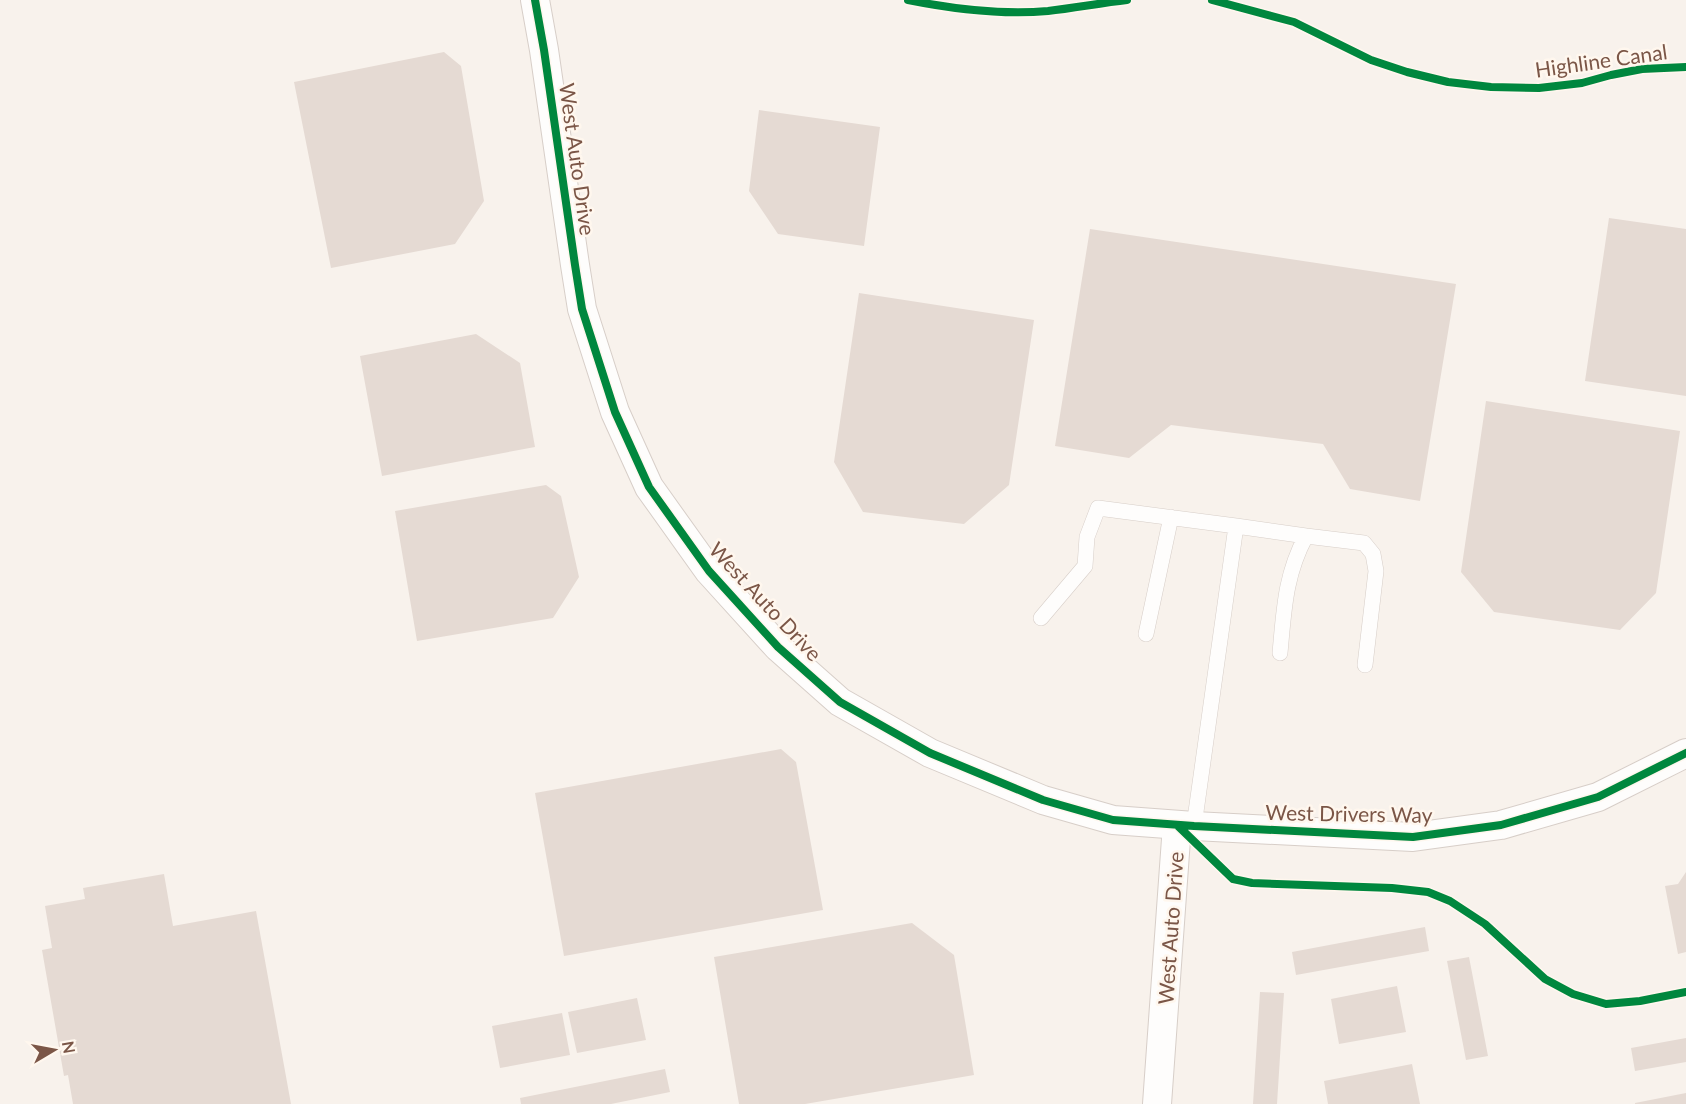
<svg xmlns="http://www.w3.org/2000/svg" width="1686" height="1104" viewBox="0 0 1686 1104" font-family="Lato,sans-serif">
	<rect width="100%" height="100%" fill="#f8f2ec"/>
	<path fill="#e5dad3" d="M444,52L461,66L484,201L455,244L331,268L294,82Z
		M759,110L880,127L864,246L778,234L749,191Z
		M1609,218L1686,229V396L1585,381Z
		M1090,229L1456,284L1420,501L1350,489L1323,444L1171,425L1129,458L1055,446Z
		M859,293L1034,320L1009,485L964,524L863,512L834,462Z
		M476,334L520,363L535,447L382,476L360,356Z
		M1486,401L1680,431L1656,593L1620,630L1494,612L1461,572Z
		M546,485L561,496L579,577L553,618L417,641L395,511Z
		M781,749L796,762L823,910L564,956L535,793Z
		M1686,872V952L1678,954L1665,886L1678,884Z
		M164,874L173,926L256,911L291,1104H73L68,1075L64,1076L42,950L52,948L45,906L85,899L83,888Z
		M912,923L954,955L974,1075L805,1104H739L714,957Z
		M1425,927L1429,951L1296,975L1292,952Z
		M1469,957L1488,1056L1466,1060L1447,961Z
		M1397,986L1406,1032L1339,1044L1331,999Z
		M1260,992L1284,993L1277,1104H1253Z
		M637,998L646,1040L577,1053L568,1012Z
		M562,1013L570,1055L500,1068L492,1026Z
		M1686,1038V1062L1635,1071L1631,1048Z
		M1412,1064L1420,1104H1328L1324,1081Z
		M665,1069L670,1092L611,1104H521L520,1098Z
		M1686,1093V1104H1635V1103Z"/>
	<g fill="none" stroke-linecap="round" stroke-linejoin="round">
		<defs>
			<path id="lane" d="M1041,618L1085,566L1087,537L1098,508L1236,526
				M1146,634L1171,517
				M1280,653C1284,610 1285,575 1306,536L1364,543L1373,554L1376,571L1365,665
				M1194,826L1236,526L1306,536"/>
			<path id="street" d="M535,0L544,50L575,265L582,309L615,412L649,487L709,571L778,647L840,702L930,753L1043,800L1113,820L1194,826L1413,837L1501,825L1598,797L1686,753
				M1157,1104L1177,825"/>
		</defs>
		<use href="#lane" stroke="#d7cec8" stroke-width="16"/>
		<use href="#street" stroke="#d7cec8" stroke-width="30"/>
		<use href="#lane" stroke="#fefdfc" stroke-width="15"/>
		<use href="#street" stroke="#fefdfc" stroke-width="28"/>
		<defs>
			<path id="cycleway" d="M535,0L544,50L575,265L582,309L615,412L649,487L709,571L778,647L840,702L930,753L1043,800L1113,820L1194,826L1413,837L1501,825L1598,797L1686,753
				M908,0C953,9 1002,15 1048,11C1074,8 1101,3 1127,0
				M1212,0L1294,22L1371,60L1407,72L1448,82L1491,87L1539,88L1582,83L1611,75L1642,69L1686,67
				M1177,825L1233,879L1252,883L1392,888L1428,892L1450,901L1485,924L1545,979L1573,994L1606,1004L1640,1001L1686,992"/>
		</defs>
		<use href="#cycleway" stroke="#fff7ee" stroke-width="11"/>
		<use href="#cycleway" stroke="#00873e" stroke-width="8"/>
	</g>
	<g text-anchor="middle" dominant-baseline="central" stroke-width="5" stroke-linejoin="round" paint-order="stroke">
		<g font-size="21" fill="#7b5647" stroke="#fff7ee">
			<text transform="translate(1601 60) rotate(-8)">Highline Canal</text>
			<text transform="translate(578 159) rotate(82)">West Auto Drive</text>
			<text transform="translate(766 601) rotate(47)">West Auto Drive</text>
			<text transform="translate(1349 813) rotate(1)">West Drivers Way</text>
			<text transform="translate(1170 928) rotate(-86)">West Auto Drive</text>
		</g>
	</g>
	<g transform="translate(54 1050) rotate(80)" stroke="#fff7ee" stroke-width="4.5" paint-order="stroke">
	<path d="M0-4.5L10 22L0 15L-10 22Z" fill="#7b5647"/>
	<text y="-9" font-size="16" font-weight="bold" text-anchor="middle" fill="#7b5647">N</text>
	</g>
</svg>
